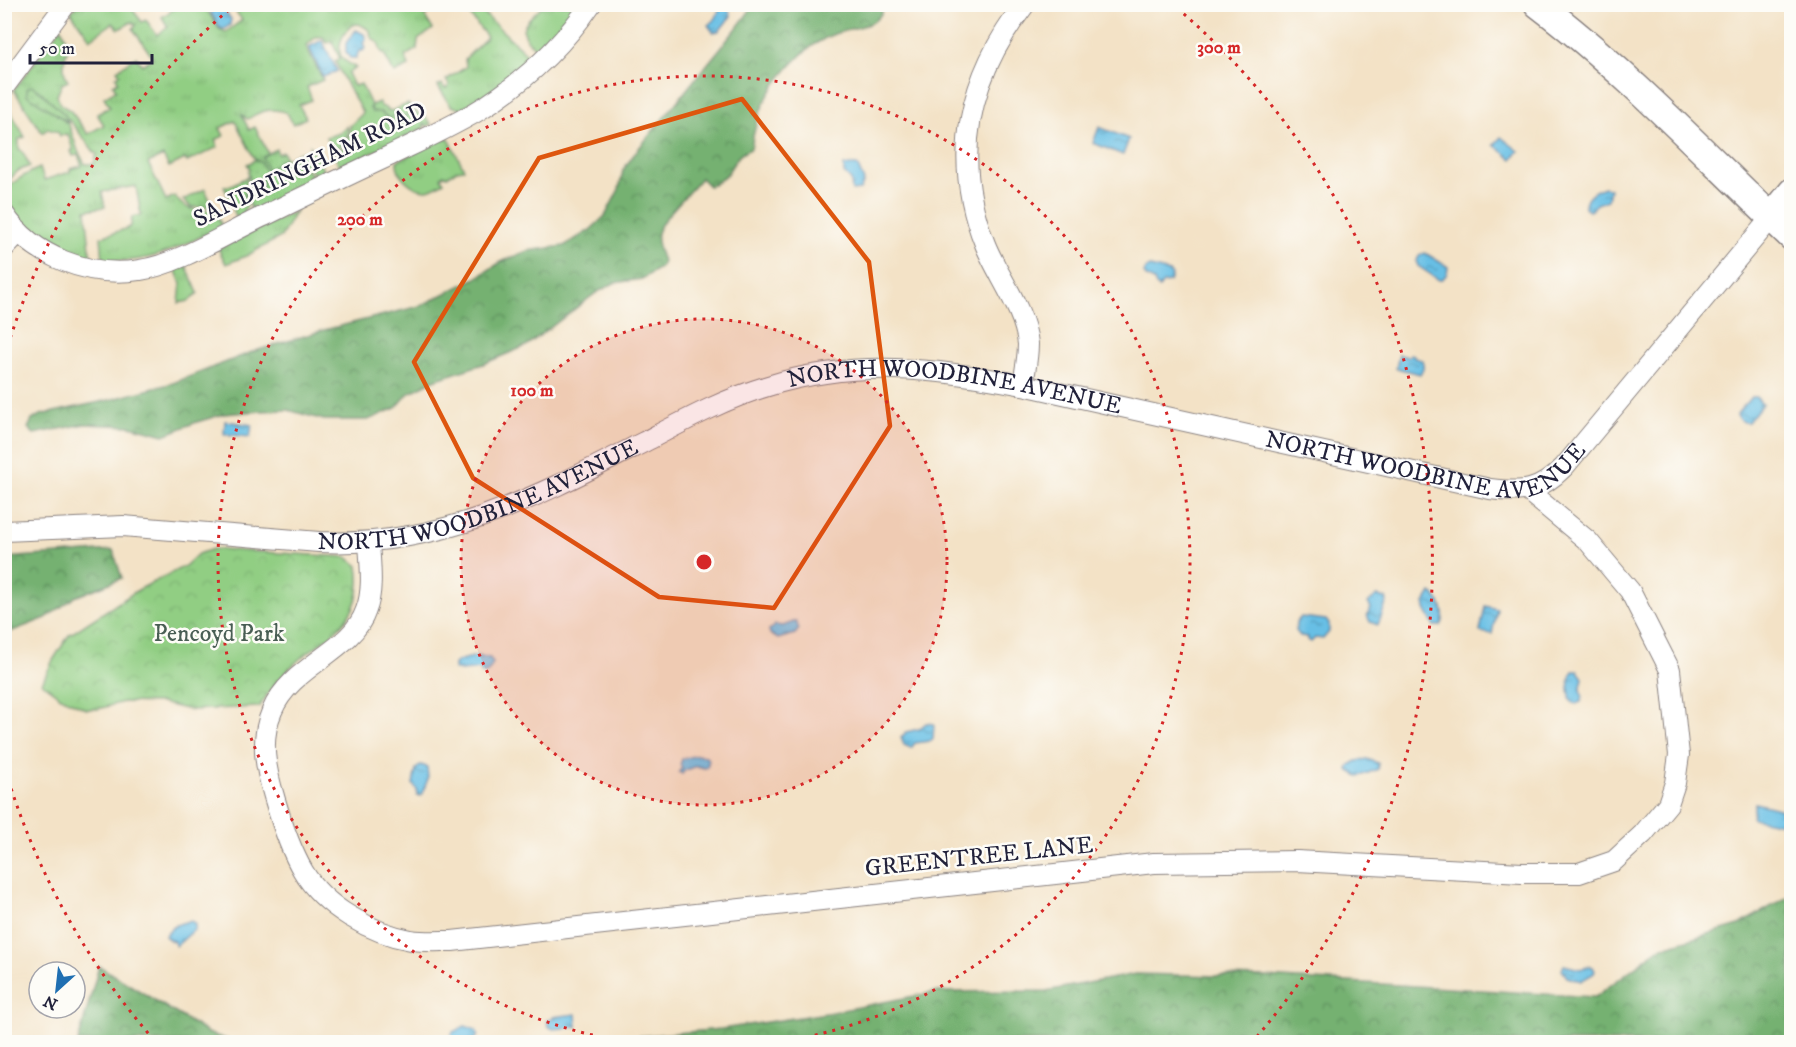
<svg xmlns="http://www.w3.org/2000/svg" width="1796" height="1047" viewBox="0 0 1796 1047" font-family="'IM FELL DW Pica',serif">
	<defs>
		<pattern id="grass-tufts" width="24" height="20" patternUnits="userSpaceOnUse" patternTransform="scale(1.5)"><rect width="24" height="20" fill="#91ce83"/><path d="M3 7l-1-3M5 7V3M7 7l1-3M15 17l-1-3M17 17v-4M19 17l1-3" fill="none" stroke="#7db172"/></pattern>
		<pattern id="forest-crowns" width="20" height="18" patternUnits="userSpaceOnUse" patternTransform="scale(1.5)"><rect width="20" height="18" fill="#74b171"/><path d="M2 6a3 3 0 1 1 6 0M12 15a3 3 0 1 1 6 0" fill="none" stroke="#5f905e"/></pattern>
		<pattern id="park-crowns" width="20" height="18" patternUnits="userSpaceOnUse" patternTransform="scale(1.5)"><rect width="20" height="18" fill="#91ce83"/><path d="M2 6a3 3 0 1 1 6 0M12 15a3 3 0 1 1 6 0" fill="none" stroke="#7db172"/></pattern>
		<pattern id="garden-dots" width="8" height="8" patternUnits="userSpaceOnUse" patternTransform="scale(1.5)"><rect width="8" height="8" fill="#91ce83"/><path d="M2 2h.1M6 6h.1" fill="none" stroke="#7db172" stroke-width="1.8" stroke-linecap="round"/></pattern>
		<pattern id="water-ripples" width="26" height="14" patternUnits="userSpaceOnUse" patternTransform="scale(1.5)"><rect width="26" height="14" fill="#68bfe5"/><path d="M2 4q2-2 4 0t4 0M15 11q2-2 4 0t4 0" fill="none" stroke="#559bbb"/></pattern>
	</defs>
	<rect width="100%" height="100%" fill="#fdfcf7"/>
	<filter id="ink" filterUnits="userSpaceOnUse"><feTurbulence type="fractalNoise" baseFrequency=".0167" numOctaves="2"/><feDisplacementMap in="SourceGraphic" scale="12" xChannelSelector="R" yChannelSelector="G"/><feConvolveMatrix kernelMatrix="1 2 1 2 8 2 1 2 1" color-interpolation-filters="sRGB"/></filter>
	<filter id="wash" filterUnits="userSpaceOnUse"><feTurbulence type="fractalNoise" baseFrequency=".008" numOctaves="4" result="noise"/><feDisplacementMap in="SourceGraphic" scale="24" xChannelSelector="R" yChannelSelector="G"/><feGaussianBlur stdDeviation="1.35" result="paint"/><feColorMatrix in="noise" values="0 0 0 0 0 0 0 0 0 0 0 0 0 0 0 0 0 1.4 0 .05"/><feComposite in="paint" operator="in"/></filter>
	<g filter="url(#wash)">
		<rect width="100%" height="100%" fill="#f3e2c6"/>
		<path fill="url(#grass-tufts)" stroke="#5a785f" stroke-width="1.5" fill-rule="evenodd" d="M77,5H132V9L142,22L146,20L157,35L168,27L162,17L180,5H204L219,29L226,32L242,20L231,5H441L424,16L433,29L418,40L417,49L405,56L409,66L394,73L384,54L380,50L379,44L371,37L370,31C366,28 362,24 357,24C346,25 336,45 341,56C343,61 351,64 356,68L348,73L354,86L361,84L371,105L370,109L381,112L386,117L394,115L403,117L414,111L425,116L431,124L428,126L424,124V128L347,165L345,162L340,166L334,155C344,149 351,138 350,126L363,113L348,88L335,61L340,59L332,41L327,43L323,37H316L306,46L323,80L307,87L312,100L299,105L306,118L293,124L287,113C273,107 261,110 248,119L242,115L249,130L255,127L268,153L263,157L268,169L285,157C295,169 305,164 316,180L252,212L247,196L250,184L255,186L263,182L265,176L258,160H255L235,121L220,128L224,136L215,140L218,147L187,162L185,159L169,167L163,156L148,163L166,200L175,196C183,210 198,212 214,210L222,226C180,247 152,265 103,260L101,237L128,228L131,226L132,217L141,215L136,186L102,192L105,207L86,210L91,259C64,254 5,222 4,190C16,180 26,173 40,168L44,180L70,172V169L82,166L78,155L73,156L71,151L73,150L68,134L60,136L58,132L48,129L42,133L14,90L61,27L69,46C64,57 61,70 68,81L62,84L57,95L61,105L70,110L88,134L104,125L97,114L110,107L104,97L116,90L113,85L118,82L116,77L120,74L117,70L136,57L142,65L153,58L133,29L136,25L132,22L119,29L113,23L90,39L71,12ZM42,93L71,122L95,153L97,154L94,164H85L78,151L68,122H65Z
			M462,5H478L476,6L531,58C512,79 485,95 461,109L451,106L438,86L442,84L444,88H448L449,85L446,80L466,67L465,59L487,37Z
			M543,5H577L561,28L539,51L527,40L523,29L528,20Z
			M8,107L25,137L19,139V149L22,151L30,166L18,171L5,184L4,112Z
			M347,126C350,136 341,148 332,152L326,137L340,133Z
			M448,137L464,169L457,170L448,176L443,175L441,178L444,182C438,185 432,190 426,190C412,190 396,175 397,161Z
			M310,146L326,175L318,179C306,160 300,169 289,158L294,154L309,151Z
			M247,177L245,197L247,207L244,209L245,215L237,219L224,186H229Z
			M205,189L213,207H191L183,200Z
			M296,211L281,237L246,256L226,264L218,248Z
			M185,263L198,293L189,301L179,303L181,284L175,268Z"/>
		<path fill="url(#forest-crowns)" stroke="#4b6a56" stroke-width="1.5" d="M754,5H884C881,27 857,26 840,32C827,36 810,46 800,56C772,83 756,110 751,149C736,154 735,163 726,175C722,180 715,183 709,186L701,178C691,191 661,219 657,233C655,242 660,253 663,261L661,267L642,279L614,283L596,293L526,346L483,364L434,380L409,393L396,408L368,420H324L288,410L260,411L224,414L197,422L164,435L130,426L85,424L34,434L28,428L32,420L40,415L109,400L173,383L252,352L324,330L420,306L476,278L501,262L527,251L564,246L590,230L605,216L619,189L623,170L635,153L736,29Z
			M113,550L122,578L75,597L46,618L5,634V558Z
			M1791,895V1042H578L721,1029L827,1013L935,992L1046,991L1135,974L1265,977L1595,997L1660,948L1739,925Z
			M99,966L208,1033L234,1042H78Z"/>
		<path fill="url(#park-crowns)" stroke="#5a785f" stroke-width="1.5" d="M213,549L347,557L358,566C366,615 335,632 301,658C284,672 271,688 259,707L190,710L161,703L123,702L98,709H86L61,697L42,683L53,660L69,635L138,590L185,566L198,554Z"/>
		<path fill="url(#garden-dots)" stroke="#5a785f" stroke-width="1.5" d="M32,86L42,93L65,115L68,122L27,95V88Z
			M379,102L381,106L391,111L408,104L414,111L403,117L394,115L390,119L381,112H372L371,105Z
			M276,149L278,154L283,152L285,157L268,170L262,157Z
			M255,160L261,162L267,174L263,179L262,186L250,184L248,171L250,170L247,164Z"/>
		<path fill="url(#water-ripples)" stroke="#457090" stroke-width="1.5" d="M217,5L220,6L231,19L230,25L224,29L220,28L211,13L213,7Z
			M723,7L729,10L731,16L719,31L713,32L708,25L716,18L720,8Z
			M356,30L364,34L366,39L363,43L365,48L363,51H359L356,58H350L346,53V43Z
			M322,40L337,71L323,77L309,47Z
			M1099,127L1129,139L1123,155L1093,143Z
			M1501,137L1519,151L1512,159L1494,145Z
			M851,165H857L864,181L860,190L852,191L851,180L844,173V166Z
			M1605,187L1610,189L1608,200L1596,204L1593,209L1589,211L1585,208C1584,196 1595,190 1605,187Z
			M1425,253L1448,267C1447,274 1446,278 1439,280L1418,266L1416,261L1420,255Z
			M1150,267L1169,272L1172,275L1170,282L1163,283L1159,288L1156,286L1154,281L1146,277L1144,273L1146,269Z
			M1410,354L1414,355V358L1422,360C1424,367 1424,367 1420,374L1396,368L1399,355L1409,357Z
			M1751,397H1756L1762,404L1748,422H1743L1738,418L1737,414Z
			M225,421L252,425L250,437L224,434Z
			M1431,593C1441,599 1447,615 1441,626H1434L1425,609V603Z
			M1377,596L1386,598L1387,601L1378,625L1370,622L1367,615L1371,608L1368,603Z
			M1485,606L1497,609L1492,634L1480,632Z
			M1301,617L1326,620L1329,624V632L1323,639L1315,638L1311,642L1308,640V637L1300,636L1296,631V623Z
			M796,621L799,629L795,634L778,639L770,634L769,630L775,625L783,626Z
			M476,656L490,658L493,663L490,669L486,674L481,673V669L461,671L454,669V664L458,661Z
			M1573,671H1578L1583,678L1580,691L1583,697L1581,702L1576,704L1571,701C1569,691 1567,680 1573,671Z
			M926,723L934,724L933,739L930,741L915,743L911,748L904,745L901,738L906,732L919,729Z
			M697,755L706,757L709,760L707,767L704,768L697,766L685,770L682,774L679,772L682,768L680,765L682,759Z
			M1367,759L1378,763V769L1363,775L1358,776L1348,770L1350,765L1357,761Z
			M421,765L427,767L428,779L421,796L417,795V790L413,784L416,769Z
			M1755,803L1787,811V820L1783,824L1752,818Z
			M190,921L195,923V929L176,946L173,940L171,941L165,936C171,926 179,923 190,921Z
			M1564,965L1580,969L1589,966L1593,967L1595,971L1593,974L1581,981L1567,977L1562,970Z
			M576,1014L577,1027L553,1029L548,1026L547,1020L553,1019V1017Z
			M465,1026L476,1030L478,1035L475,1040L453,1041L451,1036L453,1032Z"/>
	</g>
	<g filter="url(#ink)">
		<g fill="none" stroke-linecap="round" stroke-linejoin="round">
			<defs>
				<g id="street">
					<path d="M4,87L66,4"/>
					<path d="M4,214C33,257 90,278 140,270C177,265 229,232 264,216C305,196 346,176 387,157C416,143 447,129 476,112C520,85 561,48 591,4"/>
					<path d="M4,248L19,232"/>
					<path d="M1023,385C1025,371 1028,358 1028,344C1025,310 997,275 985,244C950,157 969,76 1025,4"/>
					<path id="s1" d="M4,531L123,526L319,542C442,548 538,496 644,442C684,421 724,399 768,386C855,359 935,368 1023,385L1490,489C1524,493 1539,492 1564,467L1771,218"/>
					<path d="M369,542C370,564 374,589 366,610C352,652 291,665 272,711C259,741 266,770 275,800C282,824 290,849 303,871C324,907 371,933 411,940C424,942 439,941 452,941L1154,863L1297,861L1522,873H1579L1614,861L1643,834L1668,804L1675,783L1679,755L1670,670L1630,591L1588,541L1528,491"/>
				</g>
				<path id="secondary" d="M1538,4C1630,74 1708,158 1792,237
					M1771,218L1792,192"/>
			</defs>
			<use href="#street" stroke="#8a8280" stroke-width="22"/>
			<use href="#secondary" stroke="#8a8280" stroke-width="30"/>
			<use href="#street" stroke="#fff" stroke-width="20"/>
			<use href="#secondary" stroke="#fff" stroke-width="27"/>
		</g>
	</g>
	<path fill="none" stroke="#de560e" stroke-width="4.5" stroke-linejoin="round" d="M742,99L869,262L890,426L774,608L659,597L473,478L414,362L539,158Z"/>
	<circle cx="704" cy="562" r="243" fill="#d62828" fill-opacity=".12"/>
	<g fill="none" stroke="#d62828" stroke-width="3" stroke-dasharray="3 6">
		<circle cx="704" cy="562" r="243"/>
		<path d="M628 1042A486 486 0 1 1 780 1042"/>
		<path d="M154 1040A729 729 0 0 1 5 769M5 355A729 729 0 0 1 231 8M1177 8A729 729 0 0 1 1254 1040"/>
	</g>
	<g text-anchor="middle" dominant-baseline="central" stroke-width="5" stroke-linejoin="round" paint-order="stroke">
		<g font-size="24" fill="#22223b" stroke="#fdfcf7">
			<text transform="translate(310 165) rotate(-26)">SANDRINGHAM ROAD</text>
			<text stroke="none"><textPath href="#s1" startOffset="986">NORTH WOODBINE AVENUE</textPath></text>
			<text stroke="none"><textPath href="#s1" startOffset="1472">NORTH WOODBINE AVENUE</textPath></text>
			<text stroke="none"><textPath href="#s1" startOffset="483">NORTH WOODBINE AVENUE</textPath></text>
			<text transform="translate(979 857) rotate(-6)">GREENTREE LANE</text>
		</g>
		<g font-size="24" fill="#495e54" stroke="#fdfcf7">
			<text x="219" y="634">Pencoyd Park</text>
		</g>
	</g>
	<circle cx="704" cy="562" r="9" fill="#d62828" stroke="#fdfcf7" stroke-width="3"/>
	<g font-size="18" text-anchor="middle" font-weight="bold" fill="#d62828" stroke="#fdfcf7" stroke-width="5" stroke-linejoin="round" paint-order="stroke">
		<text x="1219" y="53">300 m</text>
		<text x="360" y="225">200 m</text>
		<text x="532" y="396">100 m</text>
	</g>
	<rect width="1796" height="1047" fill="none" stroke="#fdfcf7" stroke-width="24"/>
	<g transform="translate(57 990) rotate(207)"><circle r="28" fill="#fdfcf7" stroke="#a5a5ac" stroke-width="1.5"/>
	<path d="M0-4.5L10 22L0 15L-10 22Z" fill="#1f6fb2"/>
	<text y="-9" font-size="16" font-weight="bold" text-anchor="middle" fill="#22223b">N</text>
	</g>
	<path d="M30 54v9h122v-9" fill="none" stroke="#22223b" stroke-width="3"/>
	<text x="39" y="54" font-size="18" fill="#22223b" stroke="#fdfcf7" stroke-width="4.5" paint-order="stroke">50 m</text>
</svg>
